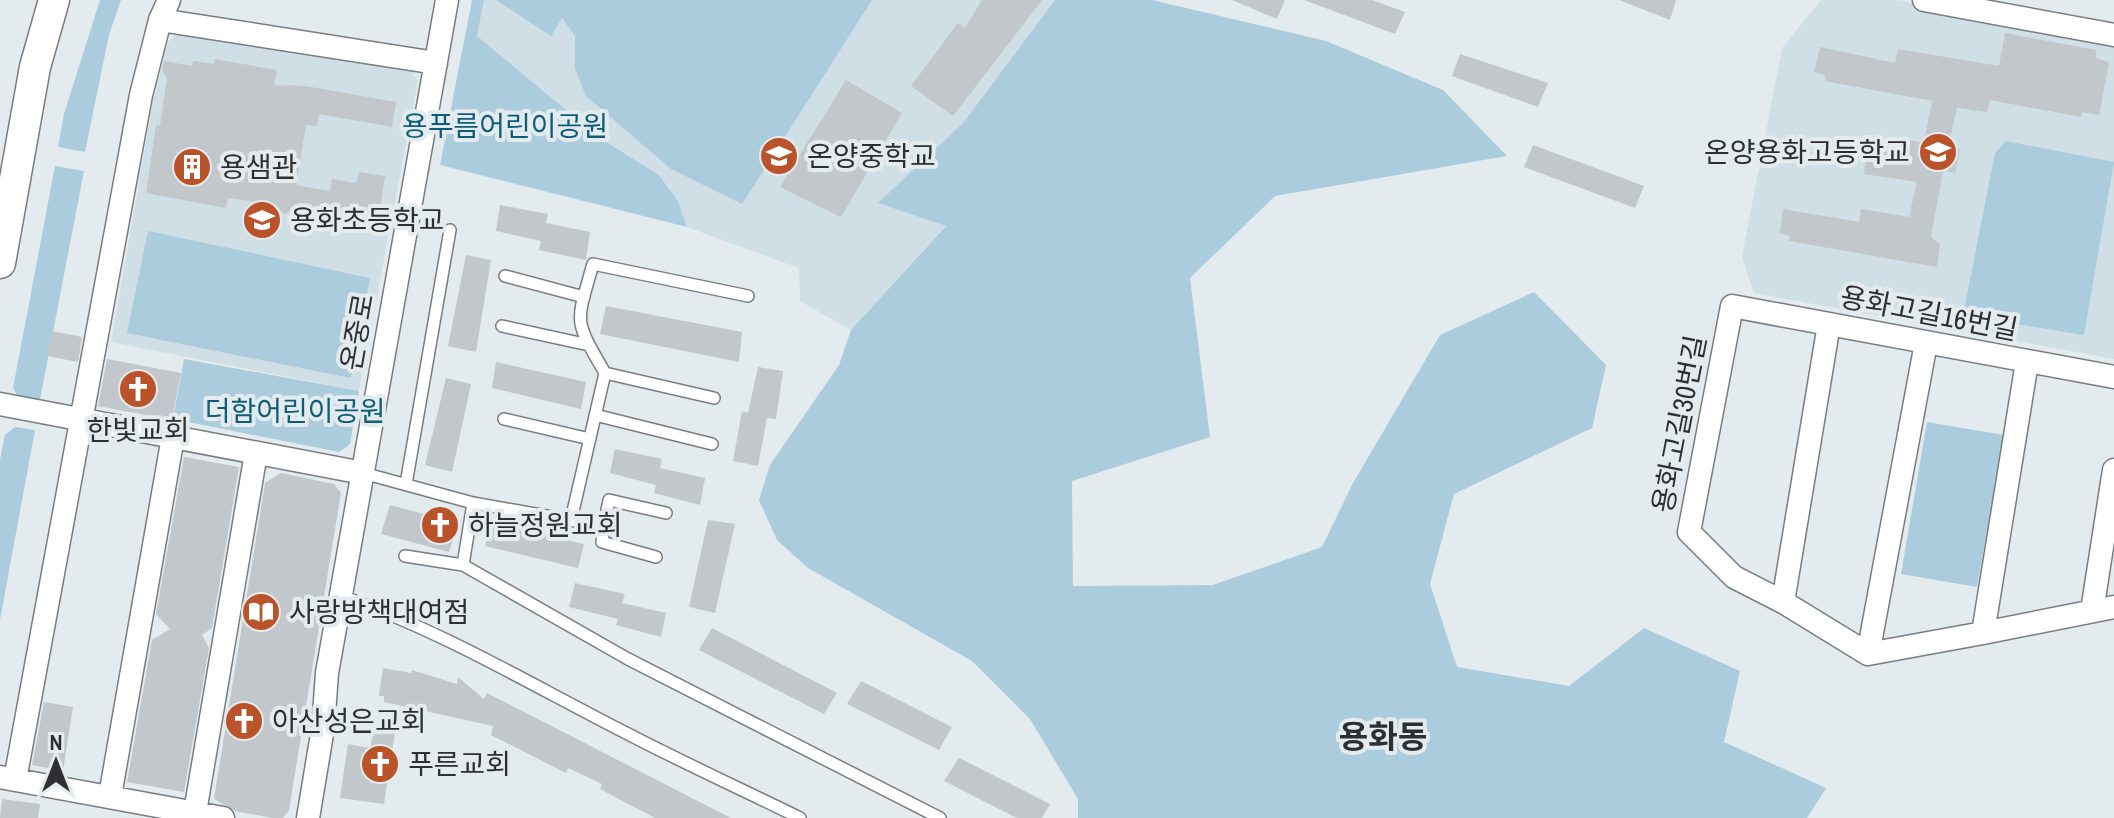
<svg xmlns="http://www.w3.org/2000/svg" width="2114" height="818" viewBox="0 0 2114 818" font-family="'Archivo Narrow','Noto Sans KR',sans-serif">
	<rect width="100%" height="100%" fill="#e4ebee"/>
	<path fill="#d0dee5" d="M484,0H1055L963,123L879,202L946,225L851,330L800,301L799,268L687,227L678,201L659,175L600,138L477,36Z
		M1821,0H1896L2114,40V359L1754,293L1742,257L1782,48Z
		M177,33L413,72L418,81L359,391L111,342L154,97L168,42Z"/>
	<path fill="#abccdd" d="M100,0H121L109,35L85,152L58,147L64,114Z
		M472,0H484L477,36L600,138L659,175L678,201L687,227L440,165Z
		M496,0H872L742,204L671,169L586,96L575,69V36L562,18L551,36Z
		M1055,0H1152L1326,41L1443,90L1507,156L1275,196L1190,278L1210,437L1072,481L1073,586L1213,585L1322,547L1353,483L1440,335L1534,292L1606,365L1592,428L1454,494L1430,584L1457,667L1569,686L1644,628L1740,671L1724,742L1826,788L1807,818H1078V799L1030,719L972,661L808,568L777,540L759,500L770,465L839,365L851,330L946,226L878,203L963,123Z
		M2006,141L2114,162L2084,335L1963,315L1995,153Z
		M55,166L84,171L39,405L21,401L13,388Z
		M148,231L370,278L351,378L127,333Z
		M184,359L359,391L350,444L339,452L173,419Z
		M1927,422L2004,435L1977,587L1901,574Z
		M15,427L35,430L0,620V460L5,435Z"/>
	<path fill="#c1c7cb" d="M982,0H1042L953,116L911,86L958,23L965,28Z
		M1232,0H1285L1277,19Z
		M1304,0H1372L1405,12L1395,34Z
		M1619,0H1676L1670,20Z
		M2005,33L2096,50V58L2109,62L2099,115L2082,112L2081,117L1990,100L1987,112L1957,108L1948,147L1960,149L1955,173L1943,170L1931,237L1940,244L1937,267L1789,241L1790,236L1780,233L1783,209L1859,222L1861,209L1909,217L1917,182L1864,174L1868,142L1896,146L1898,138L1924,143L1932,101L1825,81V75L1814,72L1820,47L1895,63L1898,49L1999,66Z
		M1460,54L1548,83L1538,107L1452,76Z
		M215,59L277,70L274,85L305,86L396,102L392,127L319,114L317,126L306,125L296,185L330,191L332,179L356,183L359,172L385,176L379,215L384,226L292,210L284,214L276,205L228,198L226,208L146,193L156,125L160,126L167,78L162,70L164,61L192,66L193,61L214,64Z
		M846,80L902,113L841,217L780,187Z
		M1533,145L1644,186L1635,208L1524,167Z
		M500,205L548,214L546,223L590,232L586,260L539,250L541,241L496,231Z
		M466,255L491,260L476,352L448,346Z
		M606,306L742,332L739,362L600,334Z
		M52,331L82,337L78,362L47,356Z
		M107,359L181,373L172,420L98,406Z
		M496,362L586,382L581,409L492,388Z
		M758,367L783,371L776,419L767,418L758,466L733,461L742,411L748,413Z
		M446,378L471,384L452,472L425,465Z
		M615,449L662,459L660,468L705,478L700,505L654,493L656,485L610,473Z
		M184,457L239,467L212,628L202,635L209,648L184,792L127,782L152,640L170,629L156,614Z
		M281,473L334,484L341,493L289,810L283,818H272L235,811L214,799L265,483Z
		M390,505L458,523L449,552L381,534Z
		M708,520L735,524L715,613L689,607Z
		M491,522L584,544L578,568L485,546Z
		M575,583L625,594L622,603L666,613L661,637L616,625L618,619L569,607Z
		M712,628L837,693L824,714L699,650Z
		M383,668L411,673L412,670L457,684L458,677L484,699L487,693L731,818H655L600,789L602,784L568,768L566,773L491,735L493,726L384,702V696H379Z
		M861,681L952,727L939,750L847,704Z
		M44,702L73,707L63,771L32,765Z
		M374,729L395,732L384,804L340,798L348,744L370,748Z
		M959,758L1050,804L1042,818H1017L944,781Z
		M2,799L40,804L38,818H0Z"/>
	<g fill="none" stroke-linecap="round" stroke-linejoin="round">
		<defs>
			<path id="service" d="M505,276L584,297
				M502,326L589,345
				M605,373L714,398
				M595,415L712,444
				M504,419L590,439
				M363,473L473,503L463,565L628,659L940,818
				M406,484L450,230
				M473,503L604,526L609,500L666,513
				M571,520L605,373C573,318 576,324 593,264L748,296
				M604,526L602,542L656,557
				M405,556L463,565
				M341,596C443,631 535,687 630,735C686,764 743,790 800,818"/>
			<path id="minor" d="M1924,0L2114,35
				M160,20L436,63
				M1829,324L1783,602L1734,577L1689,532L1732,306L2114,377
				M0,404L363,473
				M1783,602L1868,654L1983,633L2027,362
				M2092,611L2114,470
				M1983,633L2114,607
				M1868,654L1926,343
				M0,777L223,818
				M15,780L141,95L160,20L169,0
				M110,796L173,437
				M195,812L256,453
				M308,818L323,728L327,673L447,0"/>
			<path id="secondary" d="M0,263L35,67L54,0"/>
		</defs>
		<use href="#service" stroke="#777d80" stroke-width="14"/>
		<use href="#minor" stroke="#777d80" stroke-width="25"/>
		<use href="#secondary" stroke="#777d80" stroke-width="33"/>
		<use href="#service" stroke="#fff" stroke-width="11"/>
		<use href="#minor" stroke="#fff" stroke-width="22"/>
		<use href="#secondary" stroke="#fff" stroke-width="30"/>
	</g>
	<defs>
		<symbol id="school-disc" viewBox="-11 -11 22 22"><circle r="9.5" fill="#ba532a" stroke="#e4ebee"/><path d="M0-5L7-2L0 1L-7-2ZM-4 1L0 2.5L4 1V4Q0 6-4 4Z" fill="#fff"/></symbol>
		<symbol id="building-disc" viewBox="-11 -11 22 22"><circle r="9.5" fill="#ba532a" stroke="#e4ebee"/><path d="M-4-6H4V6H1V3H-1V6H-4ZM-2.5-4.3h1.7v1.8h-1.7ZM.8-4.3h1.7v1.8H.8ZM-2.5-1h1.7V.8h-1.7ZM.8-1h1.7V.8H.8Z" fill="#fff"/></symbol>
		<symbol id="church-disc" viewBox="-11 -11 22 22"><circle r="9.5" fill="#ba532a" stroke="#e4ebee"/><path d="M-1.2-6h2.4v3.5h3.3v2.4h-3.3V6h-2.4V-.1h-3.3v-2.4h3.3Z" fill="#fff"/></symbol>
		<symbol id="library-disc" viewBox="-11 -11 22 22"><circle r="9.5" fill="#ba532a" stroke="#e4ebee"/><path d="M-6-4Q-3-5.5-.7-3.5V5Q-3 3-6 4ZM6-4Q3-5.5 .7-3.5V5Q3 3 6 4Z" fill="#fff"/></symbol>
	</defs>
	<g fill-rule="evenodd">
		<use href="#school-disc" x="1916" y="130" width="44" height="44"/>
		<use href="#school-disc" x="757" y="134" width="44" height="44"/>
		<use href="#building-disc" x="170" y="145" width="44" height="44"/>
		<use href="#school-disc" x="240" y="198" width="44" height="44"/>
		<use href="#church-disc" x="116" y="367" width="44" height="44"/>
		<use href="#church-disc" x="418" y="503" width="44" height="44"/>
		<use href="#library-disc" x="239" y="590" width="44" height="44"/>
		<use href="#church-disc" x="222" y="699" width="44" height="44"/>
		<use href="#church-disc" x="358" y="742" width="44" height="44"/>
	</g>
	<g text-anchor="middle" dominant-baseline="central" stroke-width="8" stroke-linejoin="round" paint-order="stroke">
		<g font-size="28" fill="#0d5d7a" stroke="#e4ebee">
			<text x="505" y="126">용푸름어린이공원</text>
			<text x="295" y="411">더함어린이공원</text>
		</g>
		<g font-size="28" fill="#2d2f31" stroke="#e4ebee" text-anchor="start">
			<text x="1910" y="152" text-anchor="end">온양용화고등학교</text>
			<text x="807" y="156">온양중학교</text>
			<text x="220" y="167">용샘관</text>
			<text x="290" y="220">용화초등학교</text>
			<text x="138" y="430" text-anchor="middle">한빛교회</text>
			<text x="468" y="525">하늘정원교회</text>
			<text x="289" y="612">사랑방책대여점</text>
			<text x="272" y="721">아산성은교회</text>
			<text x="408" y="764">푸른교회</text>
		</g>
		<g font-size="28" fill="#2d2f31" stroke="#e4ebee">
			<text transform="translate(1929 313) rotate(11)">용화고길16번길</text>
			<text transform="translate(357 332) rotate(-80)">온중로</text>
			<text transform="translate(1679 424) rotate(-79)">용화고길30번길</text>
		</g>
		<g font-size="32" font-weight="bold" fill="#2d2f31" stroke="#e4ebee">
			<text x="1383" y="736">용화동</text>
		</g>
	</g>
	<g transform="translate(56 762)" stroke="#e4ebee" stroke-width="6" paint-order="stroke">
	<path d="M0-6L14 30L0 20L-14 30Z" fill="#2d2f31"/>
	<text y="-12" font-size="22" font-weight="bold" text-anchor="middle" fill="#2d2f31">N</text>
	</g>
</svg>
